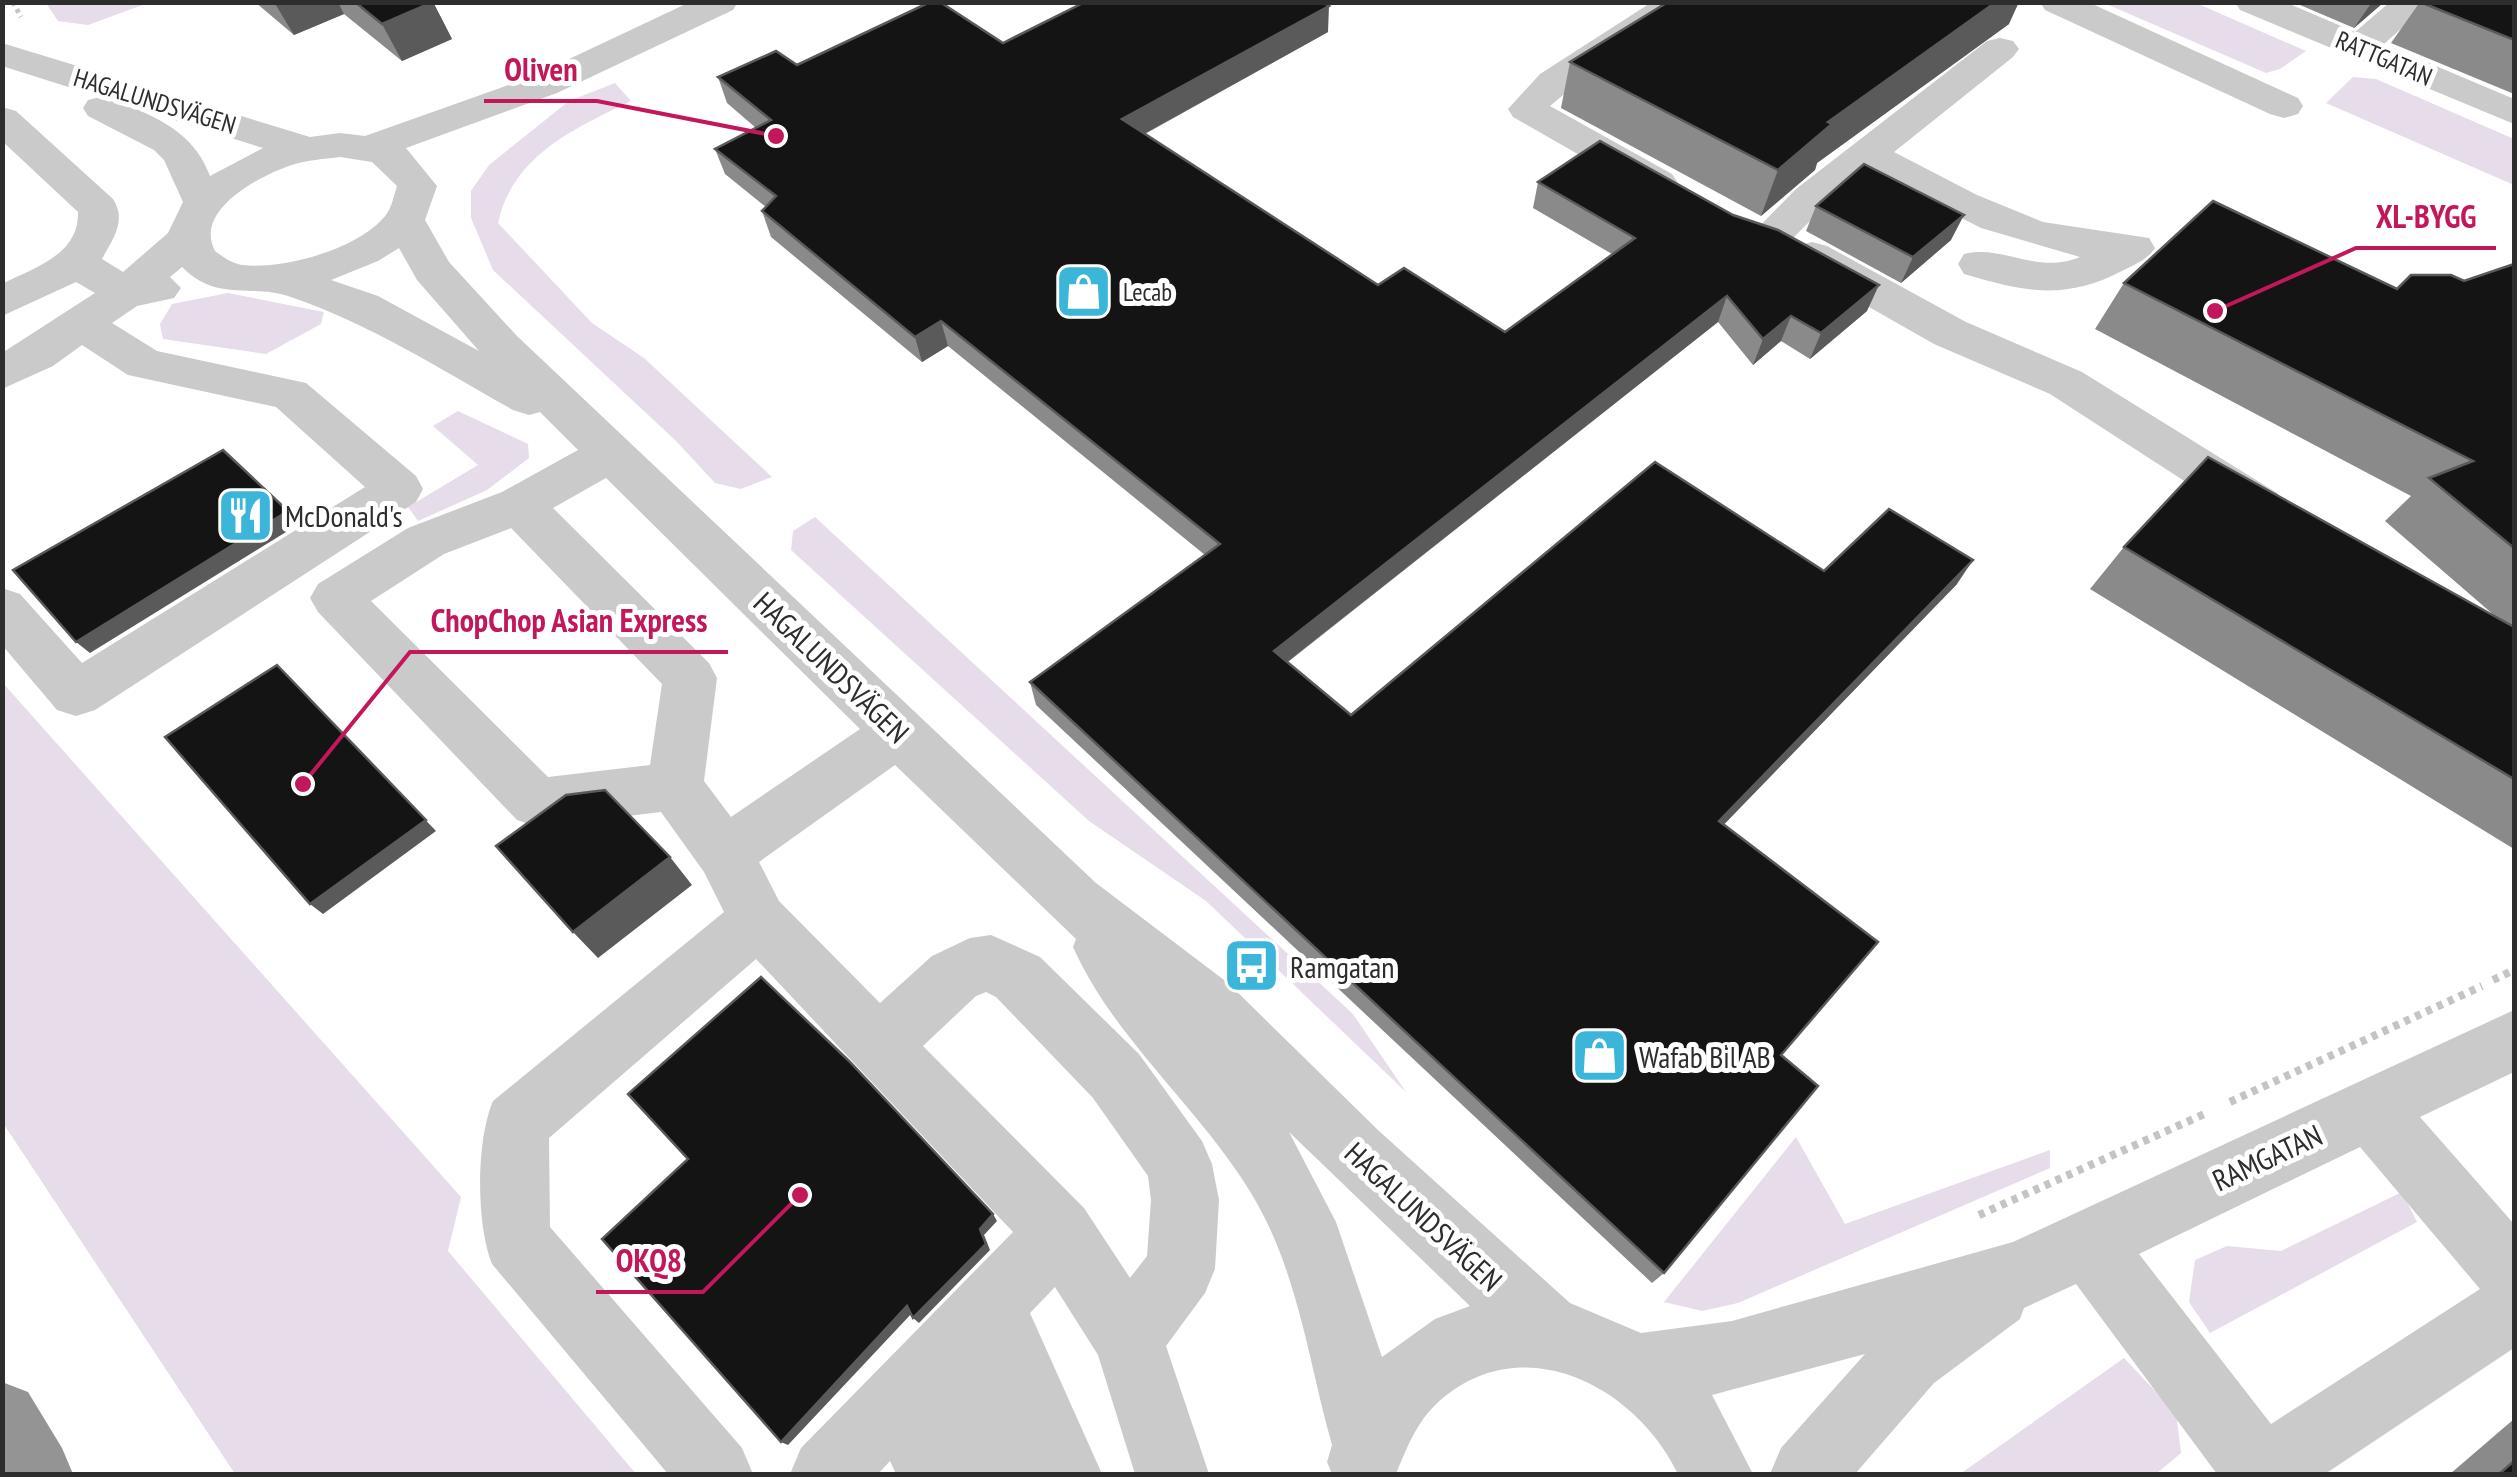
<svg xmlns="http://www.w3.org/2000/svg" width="2517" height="1477" viewBox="0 0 2517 1477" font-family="'PT Sans Narrow',sans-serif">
	<rect width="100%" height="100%" fill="#fff"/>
	<path fill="#e6dcea" d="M46,3H148L88,25L58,21Z
		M2104,3H2196L2306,51L2280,69L2266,73Z
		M2353,77L2376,79L2514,139V185L2326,103Z
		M615,83L631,101C574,129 513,155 498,223L592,323L644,358L772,477L741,489L715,483L676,441L493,270L471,218V191L489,165L569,101Z
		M228,293L324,312L321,324L266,354L163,339L160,324L172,304Z
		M458,411L528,444L529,458L487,490L418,521L408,507L478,465L433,426Z
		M815,517L1353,1014L1406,1092L1206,901L1089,821L791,550L793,531Z
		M2,682L461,1197L448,1251L636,1474H235L3,1123Z
		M1796,1137L1845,1224L2050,1150V1168L1738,1303L1702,1311L1664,1302Z
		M2402,1192L2417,1222L2210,1333L2189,1302L2195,1260L2227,1246L2281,1251Z
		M2124,1358L2176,1413L2181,1453L2156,1474H1960Z"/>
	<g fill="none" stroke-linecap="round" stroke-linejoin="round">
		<path stroke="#c4c4c4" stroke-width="5" stroke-dasharray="4 4" stroke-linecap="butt" d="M13,2L21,17"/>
		<path stroke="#c4c4c4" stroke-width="8" stroke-dasharray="6 6" stroke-linecap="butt" d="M2493,980L2514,970
			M2230,1102L2482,986
			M1979,1215L2209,1112"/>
		<path fill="#cacaca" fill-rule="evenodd" d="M690,2H738L733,10L557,93L406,148L437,186L425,220L449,262L517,336L1096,883L1228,983L1379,1131L1570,1303L1641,1333L1732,1321L2013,1242L2514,1010V1072L2420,1117L2514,1224V1348L2325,1474H2217L2076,1284L2024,1308L2020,1319L1934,1383L1855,1474H1770L1781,1448L1865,1354L1712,1395L1753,1474H1678C1637,1388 1527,1329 1444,1397C1418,1418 1408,1445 1396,1474H1332L1327,1462L1332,1445C1308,1360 1298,1270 1251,1193C1199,1107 1114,1039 1073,947L1076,939L895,765L759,862L779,901L880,1003L932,956L970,938L991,935L1040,957L1139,1054L1202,1141L1212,1164L1219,1200L1215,1269L1205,1293L1166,1346L1209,1474H1135L1098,1355L1055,1287L1030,1313L1102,1474H896L890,1461L878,1474H790L801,1448L1013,1232L756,959L549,1138L550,1227L742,1448L753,1474H668L492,1264C476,1224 476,1141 493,1101L724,912L704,872L661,812L537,827L517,820L318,612L310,598L318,584L408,528L502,492L578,450L540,412L529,415L513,410C440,369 370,324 291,297C253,283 217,303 182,267L170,277L181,288L174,298L137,306L112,323L157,351L306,383L416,476L423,489L416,502L95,710L76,716L57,710L2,645V588L20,594L82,663L365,487L276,407L128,375L82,345L53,366L2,389V353L95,293L76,282L2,316V284C35,267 79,255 78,212L2,141V107L16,111L113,199C127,221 113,238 102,259L123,272L168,233L183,202L164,160L154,150L88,116L83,108L88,100L100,97L2,66V43L310,137L340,133L365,136L531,77ZM132,107L263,148L210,176C196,138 167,122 132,107ZM340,157L372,162L397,186C394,195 392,207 386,215C359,249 283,270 242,265C231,263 223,257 215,251C193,210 261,175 292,165C307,160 324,159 340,157ZM399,248L417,280L479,351L378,296L331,280L378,261ZM606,478L860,729L731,817L704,781L717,678L709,663L553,508ZM511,528L662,684L650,765L548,777L371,601L444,554ZM986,992L996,997L1093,1098L1148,1176L1151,1200L1147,1256L1130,1278L1084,1208L923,1046L976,996ZM1289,1132L1470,1306L1435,1319L1382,1357L1336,1222ZM2360,1147L2480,1289L2271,1424L2139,1254Z
			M1652,2H1696L1691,10L1587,75L1550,106L1672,174L1678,183L1672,192L1658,196L1644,192L1513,117L1508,109L1540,74Z
			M2040,2H2088L2298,98L2303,106L2298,114L2284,118L2270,114L2045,10Z
			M2235,2H2285L2355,32L2390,2H2431L2384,44L2514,99V124L2240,10Z
			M2000,38L2013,41L2019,49L2013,57L1894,152L1977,195L2043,222L2149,238L2155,248C2148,259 2136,264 2124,270C2065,301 2025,292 1964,274L1958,264L1964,254C2003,244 2036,275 2080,257L1981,228L1869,171L1824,207L1785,246L1770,250L1755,246L1749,237L1796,189L1987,41Z
			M1812,242L1827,246L1966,322L2082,372L2277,493L2284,506L2277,519L2260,524L2243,519L2050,394L1934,344L1797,266L1791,256L1797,246Z"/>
		<path fill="#949494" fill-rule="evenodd" d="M2,1382L28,1392L62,1448L73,1474H2Z"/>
	</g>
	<path fill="#8a8a8a" d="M255,2H433L452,39L402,61L344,14L294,35Z
		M2293,2H2384L2354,28Z
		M2420,2H2514V94L2391,43Z
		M2009,24L1817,163L1815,170L1761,216L1561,108L1570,62Z
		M1328,32L1145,134L1378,285L1505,332L1612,254L1533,208L1538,182L1867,311L1810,359L1781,341L1753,365L1718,322L1288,662L1351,715L1824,571L1957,584L1724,824L1781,1055L1664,1273L1652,1283L1036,705L1030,682L1205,555L948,346L922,362L771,237L762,211L766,207L725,174L715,149L756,128L727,103L718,77L797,65L1003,43Z
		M1816,206L1951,240L1901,283L1806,231Z
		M2514,264V849L2090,589L2124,547L2495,616L2385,521L2411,496L2095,329L2124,283L2397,289L2464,281Z
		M2514,1419V1474H2450Z"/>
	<path fill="#5a5a5a" d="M274,2H338L344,14L294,35Z
		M433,2L452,39L402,61L382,24Z
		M1996,2H2019L2009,24L1817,163L1815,170L1761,216L1778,170L1828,122Z
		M2372,2H2384L2354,28Z
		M1329,6L1328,32L1124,145L1122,119Z
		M1964,215L1951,240L1901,283L1913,257Z
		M1879,285L1867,311L1810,359L1821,333Z
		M1727,296L1718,322L1273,673L1274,651Z
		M1791,316L1781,341L1753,365L1763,339Z
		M941,321L948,346L922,362L915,337Z
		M288,511L299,524L90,653L76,642Z
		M1973,560L1957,584L1708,841L1719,821Z
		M277,665L436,831L323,914L310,904Z
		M670,857L692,885L598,958L573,932Z
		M993,1214L997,1221L984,1235L990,1250L919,1323L913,1318L980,1229Z
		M907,1306L913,1312L788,1445L781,1442Z"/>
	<path fill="#141414" stroke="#5a5a5a" stroke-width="2.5" d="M355,2H433L382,24Z
		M930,2H940L1003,43L1085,2H1322L1329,6L1122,119L1378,285L1404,268L1505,332L1635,238L1538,182L1600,141L1733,215L1778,230L1879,285L1821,333L1791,316L1763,339L1727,296L1274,651L1351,715L1655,462L1824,571L1889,509L1973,560L1719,821L1878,942L1781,1055L1818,1086L1664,1273L1030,682L1220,544L941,321L915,337L762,211L776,196L715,149L771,120L718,77L776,51L797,65Z
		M1668,2H1996L1828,122L1832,124L1778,170L1570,62Z
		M2420,2H2514V40Z
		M1864,164L1964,215L1913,257L1816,206Z
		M2213,201L2397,289L2411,275H2451L2464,281L2514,264V548L2429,478L2473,461L2124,283Z
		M223,450L288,511L76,642L13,570Z
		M2208,457L2514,627V779L2124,547Z
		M277,665L426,820L310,904L165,737Z
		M605,790L670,857L573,932L496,846L566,795Z
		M761,977L849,1061L993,1214L980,1229L986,1244L913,1318L907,1306L781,1442L602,1239L688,1159L628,1094Z
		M2514,1461V1474H2499Z"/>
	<defs>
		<symbol id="shop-square" viewBox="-11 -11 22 22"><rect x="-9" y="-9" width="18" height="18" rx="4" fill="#3bb6d8" stroke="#fff"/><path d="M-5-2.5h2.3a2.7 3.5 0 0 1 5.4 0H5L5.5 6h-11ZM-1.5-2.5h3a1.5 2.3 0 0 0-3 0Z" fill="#fff"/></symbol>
		<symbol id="restaurant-square" viewBox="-11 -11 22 22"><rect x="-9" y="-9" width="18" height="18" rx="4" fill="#3bb6d8" stroke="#fff"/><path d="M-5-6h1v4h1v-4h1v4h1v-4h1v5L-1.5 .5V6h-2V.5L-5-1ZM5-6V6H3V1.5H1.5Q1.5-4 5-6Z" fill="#fff"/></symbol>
		<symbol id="bus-square" viewBox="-11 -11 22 22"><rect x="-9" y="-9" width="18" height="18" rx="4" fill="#3bb6d8" stroke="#fff"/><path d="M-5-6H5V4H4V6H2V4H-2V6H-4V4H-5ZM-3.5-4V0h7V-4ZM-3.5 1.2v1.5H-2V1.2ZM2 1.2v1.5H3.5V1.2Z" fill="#fff"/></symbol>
	</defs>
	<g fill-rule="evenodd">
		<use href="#shop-square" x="1052" y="260" width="63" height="63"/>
		<use href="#restaurant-square" x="214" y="484" width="63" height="63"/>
		<use href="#bus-square" x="1220" y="934" width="63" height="63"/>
		<use href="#shop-square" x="1568" y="1024" width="63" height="63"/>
	</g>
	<g text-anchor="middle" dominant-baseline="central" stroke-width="10" stroke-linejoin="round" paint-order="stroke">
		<g font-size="25" fill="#2d2d2d" stroke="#fff">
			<text transform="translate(2384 58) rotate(23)">RATTGATAN</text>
			<text transform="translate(155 101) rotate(17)">HAGALUNDSVÄGEN</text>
		</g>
		<g font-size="25" fill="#2d2d2d" stroke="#fff" text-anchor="start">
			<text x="1123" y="292">Lecab</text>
		</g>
		<g font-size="30" fill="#2d2d2d" stroke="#fff" text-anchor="start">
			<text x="285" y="515">McDonald's</text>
			<text x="1290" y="966">Ramgatan</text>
			<text x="1639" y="1056">Wafab Bil AB</text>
		</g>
		<g font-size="30" fill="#2d2d2d" stroke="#fff">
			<text transform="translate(832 667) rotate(44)">HAGALUNDSVÄGEN</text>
			<text transform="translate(2267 1157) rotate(-25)">RAMGATAN</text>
			<text transform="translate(1424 1216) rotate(43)">HAGALUNDSVÄGEN</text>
		</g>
	</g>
	<path fill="none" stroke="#c2185b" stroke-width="4" d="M776 136L597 101H484M2215 311L2356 248H2496M303 784L410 652H728M800 1195L703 1292H596"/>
	<g fill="#c2185b" stroke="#fff" stroke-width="4">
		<circle cx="776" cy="136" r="10"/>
		<circle cx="2215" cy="311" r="10"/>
		<circle cx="303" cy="784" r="10"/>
		<circle cx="800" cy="1195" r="10"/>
	</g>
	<g font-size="32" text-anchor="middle" font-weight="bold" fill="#c2185b" stroke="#fff" stroke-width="10" stroke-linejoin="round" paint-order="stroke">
		<text x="541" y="81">Oliven</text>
		<text x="2426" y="228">XL-BYGG</text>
		<text x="569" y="632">ChopChop Asian Express</text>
		<text x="649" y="1272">OKQ8</text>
	</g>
	<rect width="2517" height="1477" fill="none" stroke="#2d2d2d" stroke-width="10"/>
</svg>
